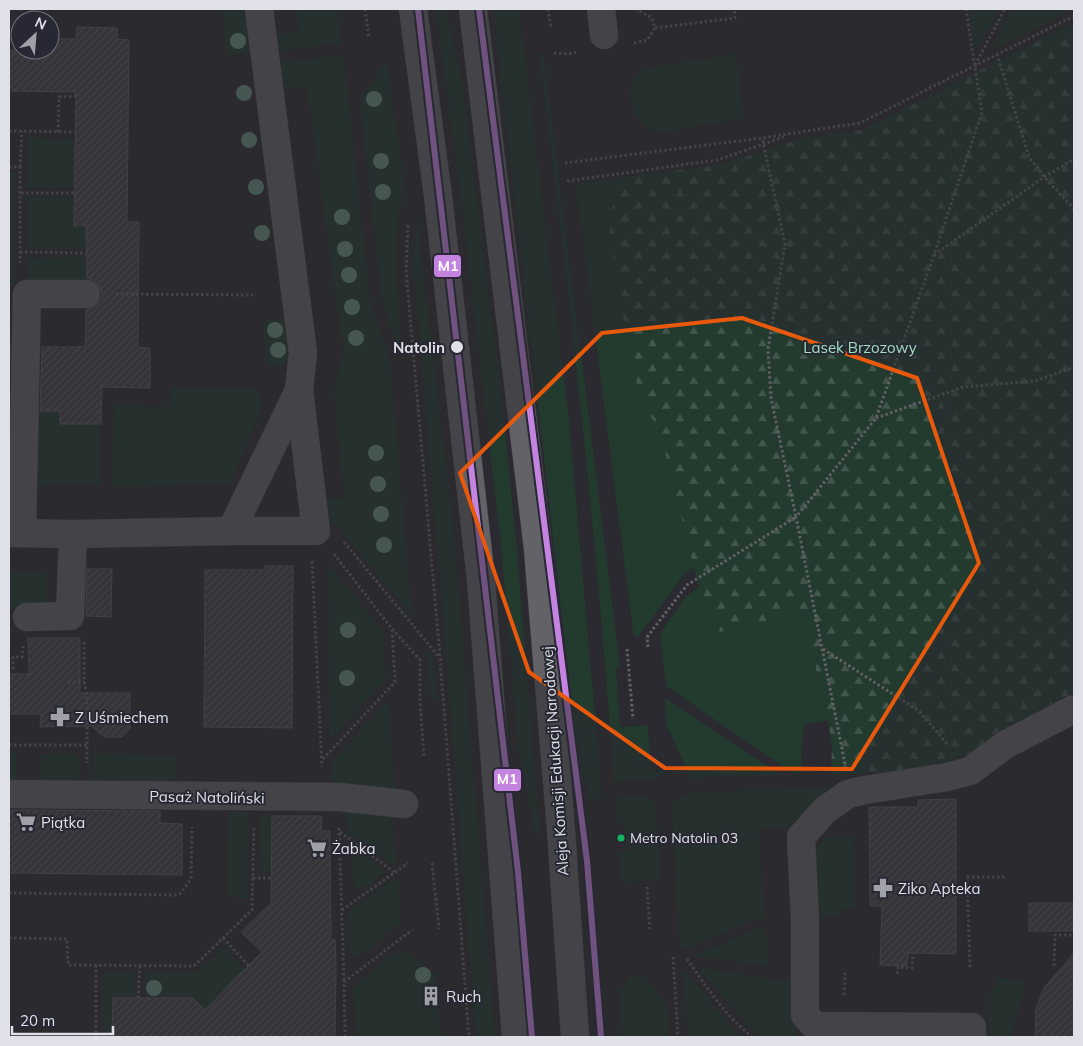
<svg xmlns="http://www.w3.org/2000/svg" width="1083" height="1046" viewBox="0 0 1083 1046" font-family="Mulish,sans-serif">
	<defs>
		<pattern id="forest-firs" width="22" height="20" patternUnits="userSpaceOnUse" patternTransform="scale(1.25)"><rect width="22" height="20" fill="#233a2f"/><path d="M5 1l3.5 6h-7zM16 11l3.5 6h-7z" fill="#42564d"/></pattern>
		<pattern id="building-hatch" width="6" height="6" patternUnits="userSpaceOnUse" patternTransform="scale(1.25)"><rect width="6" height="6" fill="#444146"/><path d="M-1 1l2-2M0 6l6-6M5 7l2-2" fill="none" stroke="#5f5c61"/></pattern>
	</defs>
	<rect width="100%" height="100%" fill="#2a2a30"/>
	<path fill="#233a2f" d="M222,9H240C249,21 248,38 251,52L227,55Z
		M296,9H337L341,42L339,44L278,51L276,35L299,32Z
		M436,9H445L461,76L500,383L516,540L540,836H536L518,746L501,545L462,206Z
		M493,9H519L569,420L602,796L591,800L578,757Z
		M969,9H1000L979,46L975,48Z
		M1012,9H1074L995,48L993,44Z
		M540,54L544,55L620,667L616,668L620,727L648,725L650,772L664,771L655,780L614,782C597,539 570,297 539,55Z
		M736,54L744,118L664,132L648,128L636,115L631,102L629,90L633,79L644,68Z
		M340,55L344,57L370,300L390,360L412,616L321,507V500L344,498L334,392L343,351L307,86L284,89L280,63Z
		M385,62H387L403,175L402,207H398L396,269L401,359L381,295L360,101Z
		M28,137L75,140V188H28Z
		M9,172H15V286H9Z
		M639,175L619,193L608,217L617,289L641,404L659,427L694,568L683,576L638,637L634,636L633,631L576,184Z
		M29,197L75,199V226L87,225L86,249H28Z
		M416,212L454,532L495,1037H476L447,662L414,271Z
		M87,257V286H29L28,258Z
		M285,318C287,332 293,353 284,365H268L262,321Z
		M171,387L251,388C262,390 262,400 261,410L230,485L112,486L114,406L170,407Z
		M9,398H13L12,501L9,508Z
		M37,411H60L61,424H101L99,484L33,485Z
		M327,562L383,631L386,679L330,740Z
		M9,572H46L47,610L9,609Z
		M699,587L720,632L802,612L828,720L817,723H804L800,774L795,775L666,686L660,634L686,596Z
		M426,650L433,658L437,699H431Z
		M665,698L781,775L691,778L666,724Z
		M385,704H389L395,789L391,794L331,788V763Z
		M40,754H78V784H40Z
		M94,754L176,755L175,785L94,784Z
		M833,788L834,792L786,827L759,828L764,916L683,949L679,943L672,802L692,792Z
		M645,796L655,803L661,880L622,882L619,853L627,852L624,823H616V798Z
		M345,805L392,811L396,862L394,866L348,833Z
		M228,812H249L248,898L227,897Z
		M259,816H272L271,873H258Z
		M825,838H854L855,908L841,909V916L816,917L815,855L817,848Z
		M349,844L386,872L359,890H355Z
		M394,879L398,881L401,923L358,957H354L351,953L349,911Z
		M757,929H766L769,966L694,956Z
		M224,948L245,969L205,1010L193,998L145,997V973H198Z
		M404,951H406L436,975L437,990L430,985L424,991L425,1004L430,1009L438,1001L441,1037H358L353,988L393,955Z
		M683,968L738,1035L742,1037H688Z
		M699,968L772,979L793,978L796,1037H763L747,1025Z
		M106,973H134L135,998H113L112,1033H105L102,1022V977Z
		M631,975H643L667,1005L669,1037H622L620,993Z
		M999,978L1026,980L1011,1037H990V994Z"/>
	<path fill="url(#forest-firs)" d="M1074,23V692L1032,715L977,752L918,771L831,775L832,745L828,720L802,612L720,632L699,587L694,568L659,428L641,404L617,289L608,217L619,192L639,175L718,165L803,138L862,130Z
		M9,753H16V785L9,784Z"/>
	<path fill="url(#building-hatch)" stroke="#5e5c60" d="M77,27L117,28V39L129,40L127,222H139L138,347L150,348V388L102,387L101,424H60V411H40L42,347H85L86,310L94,307L100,301L102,294L99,286L93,280L87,278L86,225L74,226L76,92L9,91V50H16V38H20V50H50V39H76Z
		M9,347H10L9,398Z
		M265,566H293L292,728L204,727L205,570H265Z
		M87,569H112L111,617L86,616Z
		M28,638H80V693H130V729L122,737H104L92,726L40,727L41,714H9V674H29Z
		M956,799V954L908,953L907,966L880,965L882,906H870L869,807H918V800Z
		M9,810L160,811V823L182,824V875L9,873Z
		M272,816H322L321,831H330L331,940L335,939L336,966L335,1037H112L113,998H193L205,1010L262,952L241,932L271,903Z
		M1029,903H1074V931H1029Z
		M1074,953V1037H1035L1036,1008L1044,988Z"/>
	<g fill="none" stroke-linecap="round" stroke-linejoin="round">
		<defs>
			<path id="minor" d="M413,9L438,196L481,580L516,1037
				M473,9L538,549L561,830L575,1037
				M601,9L604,35
				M231,531L299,390
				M9,533L73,534L231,531H316L299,390L303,353L259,9
				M22,533L27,294H86
				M27,617L70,616L73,534
				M9,794L339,797L404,804
				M972,1037V1027L815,1026L805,1015V921L801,837L825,810L848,794L865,790L947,777L970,771L1005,745L1074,709"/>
		</defs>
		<use href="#minor" stroke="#45454a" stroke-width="29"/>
		<path stroke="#606065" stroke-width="3" stroke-dasharray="2.5 2.5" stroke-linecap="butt" d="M365,9L369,39
			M548,9L551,28
			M655,28L735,18L734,9
			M634,43L647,40L655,28L652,18L636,9
			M554,53L568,54L578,52
			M997,54L1029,157L1044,177L1074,209
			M975,65L1005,9
			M9,131L76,132
			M58,132L59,97L76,96
			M565,163L762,138L860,123L1074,16
			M9,167H20V263
			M20,167L22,131
			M567,181L717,160L784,137
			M21,193H75
			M408,225L406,270L440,657L469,1037
			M20,252L87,253
			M934,255L1044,177L1074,159
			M116,294L253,295
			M876,418L963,387L1035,381L1074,367
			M344,542L439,657
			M334,554L392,629L420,660V702L424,758
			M312,561L322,767
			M84,642V682L87,695V763
			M648,647L647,637L687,585L796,517L771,398L768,349L785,244L762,138
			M627,649L633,719
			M823,649L919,711L948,745
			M13,669V657H22L23,646
			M68,682H84
			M9,745H87
			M323,759L395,682L392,629
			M845,764L796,517L876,418L934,255L982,112L966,9
			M339,828L344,982
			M340,832L394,872
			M432,863L439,929
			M253,878H271
			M647,887L650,932
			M9,893L175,895L181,893L191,879L192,827
			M342,910L408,863
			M9,938L67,939L68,965L194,966L252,910L254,826
			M223,938L249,966
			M673,957L678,1037
			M687,959C706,987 726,1016 752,1037
			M96,965V1037
			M1054,966L1055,935H1074
			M970,967L967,877H1005
			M897,974L898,967L912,968L913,953
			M844,995L845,973
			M138,998L140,965
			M345,1037L344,982L412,930"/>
		<use href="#minor" stroke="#626267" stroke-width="28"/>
		<defs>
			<path id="metro-1" d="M418,9L518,872L532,1037
				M479,9L587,861L601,1037"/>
		</defs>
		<use href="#metro-1" stroke="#272833" stroke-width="10"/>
		<use href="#metro-1" stroke="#c483df" stroke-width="6"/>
	</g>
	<g fill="#698e7e">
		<circle cx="238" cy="41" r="8"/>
		<circle cx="244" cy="93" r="8"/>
		<circle cx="374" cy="99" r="8"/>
		<circle cx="249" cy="140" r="8"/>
		<circle cx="381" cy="161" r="8"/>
		<circle cx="256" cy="187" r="8"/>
		<circle cx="383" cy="192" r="8"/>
		<circle cx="342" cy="217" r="8"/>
		<circle cx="262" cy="233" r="8"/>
		<circle cx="345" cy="249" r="8"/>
		<circle cx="349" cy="275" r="8"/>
		<circle cx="352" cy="307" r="8"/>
		<circle cx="275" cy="330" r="8"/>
		<circle cx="356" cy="338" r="8"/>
		<circle cx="278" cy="350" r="8"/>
		<circle cx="376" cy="453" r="8"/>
		<circle cx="378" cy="484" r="8"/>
		<circle cx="381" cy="514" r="8"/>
		<circle cx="384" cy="545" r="8"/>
		<circle cx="348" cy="630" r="8"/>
		<circle cx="347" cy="678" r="8"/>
		<circle cx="423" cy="975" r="8"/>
		<circle cx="154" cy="988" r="8"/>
	</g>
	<path d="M0 0H1083V1046H0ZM742,318L917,378L979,563L852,769L665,768L529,672L460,473L602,333Z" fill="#2a2a30" fill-opacity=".55" fill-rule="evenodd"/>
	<path fill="none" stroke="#e8590c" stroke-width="4" stroke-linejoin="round" d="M742,318L917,378L979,563L852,769L665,768L529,672L460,473L602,333Z"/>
	<defs>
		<symbol id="pharmacy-bare" viewBox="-9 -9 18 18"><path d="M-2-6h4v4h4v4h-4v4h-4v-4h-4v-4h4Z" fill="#a0a0a8" stroke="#272833" stroke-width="2.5" paint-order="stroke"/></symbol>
		<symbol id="supermarket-bare" viewBox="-9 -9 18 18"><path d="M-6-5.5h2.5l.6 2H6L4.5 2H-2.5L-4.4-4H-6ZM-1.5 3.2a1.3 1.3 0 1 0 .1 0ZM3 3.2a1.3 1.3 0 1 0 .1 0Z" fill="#a0a0a8" stroke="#272833" stroke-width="2.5" paint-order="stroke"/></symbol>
		<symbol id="building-bare" viewBox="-9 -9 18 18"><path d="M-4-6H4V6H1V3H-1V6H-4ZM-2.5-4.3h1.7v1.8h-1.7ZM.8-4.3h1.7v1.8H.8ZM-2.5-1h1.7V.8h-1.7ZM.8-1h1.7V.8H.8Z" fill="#a0a0a8" stroke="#272833" stroke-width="2.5" paint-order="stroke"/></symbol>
	</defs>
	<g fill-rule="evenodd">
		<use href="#pharmacy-bare" x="46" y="703" width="28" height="28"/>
		<use href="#supermarket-bare" x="12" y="808" width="28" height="28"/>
		<use href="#supermarket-bare" x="303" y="834" width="28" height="28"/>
		<use href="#pharmacy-bare" x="869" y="874" width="28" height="28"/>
		<use href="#building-bare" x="417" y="982" width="28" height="28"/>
	</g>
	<circle fill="#dfe0e8" stroke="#272833" stroke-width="2" cx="457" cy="347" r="7"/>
	<circle fill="#13b361" stroke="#272833" stroke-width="2" cx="621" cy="838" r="4.5"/>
	<g text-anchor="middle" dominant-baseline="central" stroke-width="4" stroke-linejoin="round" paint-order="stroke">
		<g font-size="14" fill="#dfe0e8" stroke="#272833" text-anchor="start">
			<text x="630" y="838">Metro Natolin 03</text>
		</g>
		<g font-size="15" font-weight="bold" fill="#dfe0e8" stroke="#272833" text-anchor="end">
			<text x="445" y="347">Natolin</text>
		</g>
		<g font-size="15" fill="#9de0bd" stroke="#272833">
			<text x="860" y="347">Lasek Brzozowy</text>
		</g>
		<g font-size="15" fill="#dfe0e8" stroke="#272833" text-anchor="start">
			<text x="75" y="717">Z Uśmiechem</text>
			<text x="41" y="822">Piątka</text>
			<text x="332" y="848">Żabka</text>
			<text x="898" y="888">Ziko Apteka</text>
			<text x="446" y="996">Ruch</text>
		</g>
		<g font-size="15" fill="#dfe0e8" stroke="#272833">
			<text transform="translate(555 761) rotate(-94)">Aleja Komisji Edukacji Narodowej</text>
			<text transform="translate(207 797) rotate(1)">Pasaż Natoliński</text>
		</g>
	</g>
	<g stroke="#272833" stroke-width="2">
		<rect x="433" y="254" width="29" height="24" rx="5" fill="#c483df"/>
		<rect x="493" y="768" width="29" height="24" rx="5" fill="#c483df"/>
	</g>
	<g font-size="14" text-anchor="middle" font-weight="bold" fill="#fff">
		<text x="448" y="271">M1</text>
		<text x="507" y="784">M1</text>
	</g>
	<rect width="1083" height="1046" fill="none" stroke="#dfe0e8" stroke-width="20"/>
	<g transform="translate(35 35) rotate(26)"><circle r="24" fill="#272833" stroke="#71727b"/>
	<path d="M0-4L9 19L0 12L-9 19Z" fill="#a0a0a8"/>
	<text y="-8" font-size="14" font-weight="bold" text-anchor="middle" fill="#dfe0e8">N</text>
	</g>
	<path d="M12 1026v8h101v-8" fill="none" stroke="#dfe0e8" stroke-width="2.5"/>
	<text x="20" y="1026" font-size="15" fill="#dfe0e8" stroke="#272833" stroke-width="4" paint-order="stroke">20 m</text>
</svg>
